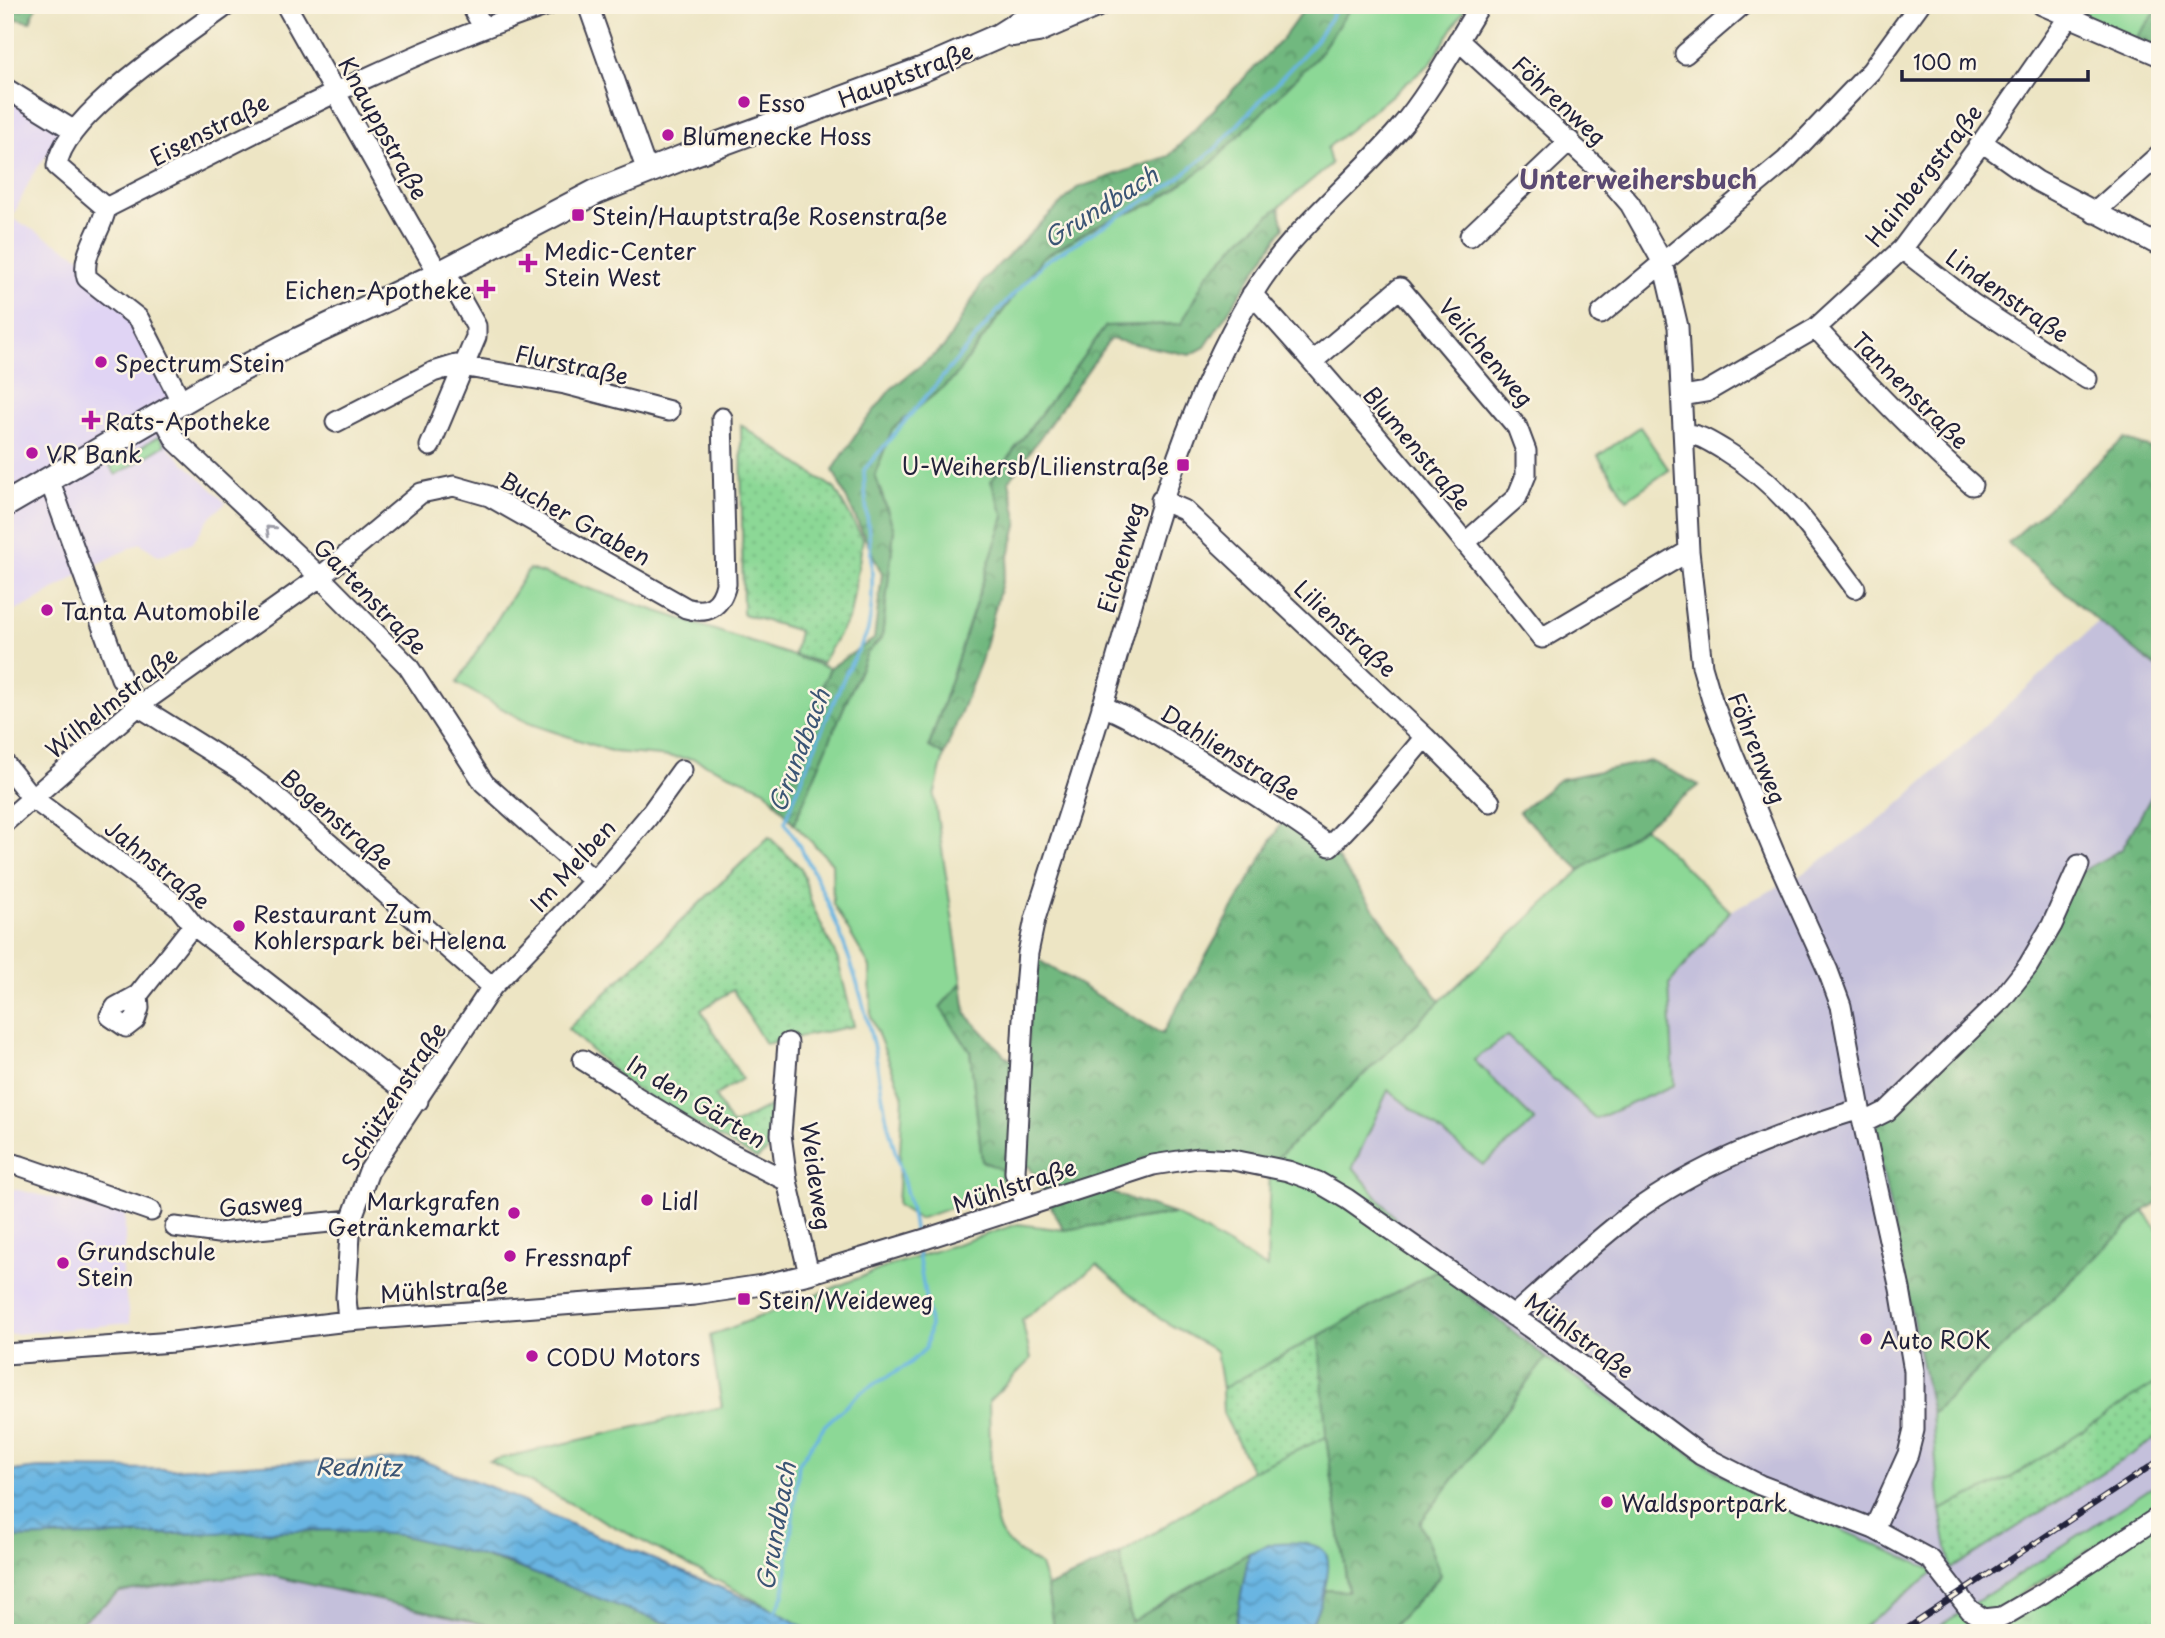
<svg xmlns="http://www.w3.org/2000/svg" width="2165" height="1638" viewBox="0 0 2165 1638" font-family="'Playpen Sans',sans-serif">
	<defs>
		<pattern id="forest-crowns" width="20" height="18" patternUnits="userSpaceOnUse" patternTransform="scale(1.75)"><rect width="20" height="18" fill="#71b87f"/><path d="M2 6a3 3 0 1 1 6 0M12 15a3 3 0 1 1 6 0" fill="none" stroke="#5c9569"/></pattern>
		<pattern id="park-tufts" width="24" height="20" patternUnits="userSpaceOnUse" patternTransform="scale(1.75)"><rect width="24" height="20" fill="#8cd896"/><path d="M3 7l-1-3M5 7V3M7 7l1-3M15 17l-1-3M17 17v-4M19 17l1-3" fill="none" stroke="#78b982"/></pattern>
		<pattern id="garden-dots" width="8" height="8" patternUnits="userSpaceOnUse" patternTransform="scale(1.75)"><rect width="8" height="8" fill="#8cd896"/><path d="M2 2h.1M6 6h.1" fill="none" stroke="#78b982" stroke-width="1.8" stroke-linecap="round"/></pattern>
		<pattern id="water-waves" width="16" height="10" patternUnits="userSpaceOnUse" patternTransform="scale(1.75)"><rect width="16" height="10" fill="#69b5e2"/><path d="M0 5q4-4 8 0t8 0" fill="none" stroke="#5693b8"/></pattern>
	</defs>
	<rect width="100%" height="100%" fill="#fcf5e5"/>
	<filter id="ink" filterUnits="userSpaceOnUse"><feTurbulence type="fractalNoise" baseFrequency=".0143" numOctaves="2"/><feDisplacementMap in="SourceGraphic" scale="14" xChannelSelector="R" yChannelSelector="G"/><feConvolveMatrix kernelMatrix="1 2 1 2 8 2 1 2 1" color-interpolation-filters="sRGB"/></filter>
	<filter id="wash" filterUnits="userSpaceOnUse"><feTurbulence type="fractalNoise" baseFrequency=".00686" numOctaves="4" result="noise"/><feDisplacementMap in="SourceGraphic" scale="28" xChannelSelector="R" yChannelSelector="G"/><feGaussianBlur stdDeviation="1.57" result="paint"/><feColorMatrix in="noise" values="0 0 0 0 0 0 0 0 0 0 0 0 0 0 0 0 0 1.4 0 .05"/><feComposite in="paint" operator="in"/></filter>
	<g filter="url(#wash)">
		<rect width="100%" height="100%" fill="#ede5c4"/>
		<path fill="#e0d4f4" d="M5,95L65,130L33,174L12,218L84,259L122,304L182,404L169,448L226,503L209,518L193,542L159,556L140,543L88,569L28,605L5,614Z
			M5,1187L125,1214V1249L120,1258L130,1323L5,1335Z"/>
		<path fill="#c4c0db" d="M2099,622L2160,670V781L2122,849L2081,872L1932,1414L1940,1510L1951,1569L2160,1436V1482L1929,1633H1855L1935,1572L1733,1482L1546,1358L1437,1270L1353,1167L1388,1090L1483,1165L1535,1122L1474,1059L1508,1036L1596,1119L1669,984L1730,911L1796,878L1887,815Z
			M260,1573L523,1633H67L120,1592Z"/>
		<path fill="#8cd896" stroke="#577d68" stroke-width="2" d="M1352,5H1467L1430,64L1327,148L1331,164L1241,239L1207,275L1181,324L1106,326L991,481L1004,517L929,746L944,755L934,796L962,982L940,1007L970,1051L982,1161L1002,1170V1190L919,1219L897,1205L903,1096L871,1017L870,967L833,904L832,863L794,824L867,653L882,638L894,530L875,475L892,429L953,379L1042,258L1100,224L1154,203L1317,57Z
			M2085,5H2160V7L2135,39L2080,14Z
			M159,436L165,445L116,475L110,466Z
			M529,569L830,668L775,801L765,789L694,759L614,752L528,723L457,683Z
			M1644,827L1730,911L1669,984L1674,1085L1596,1119L1507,1036L1474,1060L1535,1121L1483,1165L1388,1090L1353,1167L1437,1270L1222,1389L1216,1351L1160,1319L1097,1265L1022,1320L1031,1359L989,1401C990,1427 989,1518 1002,1535C1011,1548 1026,1557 1040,1565L1047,1587L1054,1633H813L776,1611L489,1461L722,1407L710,1336L889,1266L1018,1224L1064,1230L1175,1214L1267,1268L1270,1165L1440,1001L1580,870Z
			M2144,1211L2160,1234V1380L2012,1477L1940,1510L1932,1414Z
			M1546,1358L1733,1482L1935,1571L1855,1633H1387L1441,1575L1420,1523Z
			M1326,1437L1348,1592L1325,1590L1327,1557L1274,1543L1249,1553L1131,1622L1120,1554L1252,1471Z
			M2160,1482V1504L1961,1633H1929Z"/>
		<path fill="url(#forest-crowns)" stroke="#4a6d5d" stroke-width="2" d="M5,5L21,10L24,5H37L30,22L5,16Z
			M1307,5H1352L1317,57L1213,162L1154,203L1100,224L1042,258L953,379L892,429L875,475L894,530L882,638L867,653L794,824L775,801L830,668L874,639L882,574L833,470L861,427L891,389L945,346L985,278L1077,188L1169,156L1283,38Z
			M2160,7V48L2135,39Z
			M1279,207L1284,227L1205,347L1190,355L1110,339L1009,481L1018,522L981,661L944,755L929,747L1004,517L991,481L1106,326L1181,324L1207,275L1241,239Z
			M2124,439L2160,451V670L2099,622L2008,543Z
			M1650,761L1699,785L1644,827L1580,870L1519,812L1560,779Z
			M2160,781V1201L2144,1211L1932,1414L1874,1128L1979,1030L2081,872L2122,849Z
			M1283,820L1335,855L1440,1001L1270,1165L1156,1166L1099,1189L1175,1214L1064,1230L1029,1166L1002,1170L982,1161L970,1051L940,1007L962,982L966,1014L1006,1057L1025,1065L1035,958L1162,1034Z
			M1437,1270L1546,1358L1420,1523L1441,1575L1387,1633H1306L1310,1627L1325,1590L1348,1591L1326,1437L1319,1336Z
			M333,1530C356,1532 381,1531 403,1536C504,1556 598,1599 694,1633H523L260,1573L120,1592L67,1633H5V1538Z
			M1249,1553L1234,1633H1054L1047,1587L1120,1554L1131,1622Z"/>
		<path fill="url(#park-tufts)" stroke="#577d68" stroke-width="2" d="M1640,427L1669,470L1627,499L1598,456Z
			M2160,1510V1633H1970L2051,1584Z"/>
		<path fill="url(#garden-dots)" stroke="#577d68" stroke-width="2" d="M741,425L835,489L863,539L850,616L822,663L794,655L799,631L743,614Z
			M769,837L801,868L812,905L838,960L854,1026L765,1044L733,990L701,1010L742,1079L715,1096L732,1126L772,1105L769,1149L757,1159L630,1086L568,1029Z
			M1319,1336L1326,1437L1252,1471L1223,1413L1222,1389Z
			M2160,1380V1436L1951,1569L1940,1510L2012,1477Z"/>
		<path fill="url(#water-waves)" stroke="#466c8e" stroke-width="2" d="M418,1459L498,1490L581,1529L776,1611L813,1633H694L629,1610L505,1562L401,1535L333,1530L5,1538V1472L38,1468L172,1469L282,1463Z
			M1274,1543C1288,1543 1310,1540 1323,1550C1338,1562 1316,1620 1306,1633H1234L1249,1553Z"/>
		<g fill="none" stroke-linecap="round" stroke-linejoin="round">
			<path stroke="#69b5e2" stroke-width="3.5" d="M915,1237C911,1199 898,1165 889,1128C882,1102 880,1075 874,1049C858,972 827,888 785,822C804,772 825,722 846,673C851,662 866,638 868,630C879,578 865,523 864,470L998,311L1044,262L1166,188L1216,148L1314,43L1339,5
				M774,1614L784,1594L799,1463L825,1425L860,1393L909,1364L926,1348L930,1325L917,1248"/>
		</g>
	</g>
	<g filter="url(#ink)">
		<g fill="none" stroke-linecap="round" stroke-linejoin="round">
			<defs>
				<path id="minor" d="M286,5L409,223L439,274L451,282L476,326V337L430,446
					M471,5L483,27
					M588,5L647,171
					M2042,5L2160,56
					M1458,40L1606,176L1630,204L1663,263L1678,327L1689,551L1702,666L1712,700L1732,752L1774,852L1828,971L1841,1006L1860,1109L1900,1289L1914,1371V1430L1908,1454L1874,1529
					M1685,54L1742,5
					M5,88L73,130
					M1982,142L2037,181L2160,246
					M106,208L57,166C62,116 186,36 227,5
					M2094,213L2160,154
					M1470,236L1570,141
					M1902,249L1973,304L2087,379
					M1252,294C1353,405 1449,521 1542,638L1689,551
					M1601,314L1786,160L1871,71L1919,5
					M1816,328C1866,383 1916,436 1972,485
					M1313,361L1400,288L1517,427L1526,451V475L1517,497L1466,542
					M1682,396L1706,392L1816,328L1902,249L1982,142L2068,18
					M181,401L139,319L87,278C80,255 102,231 106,208C251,135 394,56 548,5
					M161,413L176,441L320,577L408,666L484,783L594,881
					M336,422L433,372L456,365L565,384L669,411
					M1684,434C1700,434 1710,442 1724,450C1782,485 1815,534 1855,588
					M49,479L121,678L138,706L239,769L269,791L492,987
					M1161,500L1184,510L1425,737L1490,802
					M1102,706C1128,716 1151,731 1174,745C1228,776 1279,810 1330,846L1363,811L1425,737
					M5,764L32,798L178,906L193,925L418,1101
					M5,822L138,706L320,577L421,493L454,486L489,496L686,608C708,615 721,606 726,584L722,418
					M138,995L139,1008L135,1020L126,1027L110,1016L116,1007L138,995L193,925
					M788,1043L781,1134L787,1181L809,1274
					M583,1060L623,1085L635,1096L721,1148L787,1181
					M1863,1123L1887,1111L2002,999L2028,966L2052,925L2079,865
					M5,1162L21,1166L151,1211
					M1026,1206L1015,1172L1024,999L1028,953L1035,919C1061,836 1089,754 1113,671C1150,542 1182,412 1252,295C1290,231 1351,186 1399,129C1431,92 1454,46 1480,5
					M175,1227L218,1233L351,1220
					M1513,1316C1552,1282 1590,1245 1631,1214C1698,1164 1781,1133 1860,1109
					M348,1321L346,1297L351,1220L369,1171L492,987L594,881L648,817L682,770
					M5,1354L173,1342L348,1321L695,1295L762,1285L809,1274L925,1239L1153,1165L1198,1158L1233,1160L1288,1171L1318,1182L1347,1199L1546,1339L1701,1455L1760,1485L1874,1529L1931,1560L1970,1610L1984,1619L2002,1617L2043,1593L2160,1516"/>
				<path id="major" d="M1013,34L1038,30L1096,5
					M5,505L213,384L288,345L439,274L596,192L684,157L921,70L999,36L1048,5"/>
			</defs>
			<use href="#minor" stroke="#403f50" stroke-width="23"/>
			<use href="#major" stroke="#403f50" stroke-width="28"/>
			<use href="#minor" stroke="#fff" stroke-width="19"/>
			<use href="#major" stroke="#fff" stroke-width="24"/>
			<defs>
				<path id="rail" d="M1900,1633L2160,1460"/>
			</defs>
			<use href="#rail" stroke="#22223b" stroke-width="6"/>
			<use href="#rail" stroke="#fcf5e5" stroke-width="3.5" stroke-dasharray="10" stroke-linecap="butt"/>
		</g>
		<defs><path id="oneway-chevron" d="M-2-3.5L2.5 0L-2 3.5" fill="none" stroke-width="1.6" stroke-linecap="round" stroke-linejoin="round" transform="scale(1.75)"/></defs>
		<use stroke="#9c9ca7" href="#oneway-chevron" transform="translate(270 530) rotate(-137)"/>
	</g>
	<g fill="#b5179e" stroke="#fcf5e5" stroke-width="2.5">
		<circle cx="744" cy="102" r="7"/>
		<circle cx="668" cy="135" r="7"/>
		<rect x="571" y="208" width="14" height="14" rx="3.5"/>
		<path d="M524.5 252.5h7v7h7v7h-7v7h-7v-7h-7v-7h7z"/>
		<path d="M482.5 278.5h7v7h7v7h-7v7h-7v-7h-7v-7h7z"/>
		<circle cx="101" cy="362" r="7"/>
		<path d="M87.5 409.5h7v7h7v7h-7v7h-7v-7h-7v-7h7z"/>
		<circle cx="32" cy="453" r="7"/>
		<rect x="1176" y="458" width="14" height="14" rx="3.5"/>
		<circle cx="47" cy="610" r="7"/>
		<circle cx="239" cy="926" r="7"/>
		<circle cx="647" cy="1200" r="7"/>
		<circle cx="514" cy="1213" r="7"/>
		<circle cx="510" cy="1256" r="7"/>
		<circle cx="63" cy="1263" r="7"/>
		<rect x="737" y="1292" width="14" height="14" rx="3.5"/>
		<circle cx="1866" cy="1339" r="7"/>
		<circle cx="532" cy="1356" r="7"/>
		<circle cx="1607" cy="1502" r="7"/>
	</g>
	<g text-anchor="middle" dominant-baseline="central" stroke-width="5" stroke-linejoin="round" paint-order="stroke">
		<g font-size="23" fill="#22223b" stroke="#fcf5e5">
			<text transform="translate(905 74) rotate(-21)">Hauptstraße</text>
			<text transform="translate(1560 100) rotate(43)">Föhrenweg</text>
			<text transform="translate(384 128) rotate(61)">Knauppstraße</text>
			<text transform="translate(209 129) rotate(-27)">Eisenstraße</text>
			<text transform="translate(1923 175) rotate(-52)">Hainbergstraße</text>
			<text transform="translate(2008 295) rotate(35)">Lindenstraße</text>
			<text transform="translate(1487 352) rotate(50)">Veilchenweg</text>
			<text transform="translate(572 364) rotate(12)">Flurstraße</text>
			<text transform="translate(1911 390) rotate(45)">Tannenstraße</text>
			<text transform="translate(1418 448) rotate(50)">Blumenstraße</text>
			<text transform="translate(576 518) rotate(29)">Bucher Graben</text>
			<text transform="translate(1120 557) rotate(-74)">Eichenweg</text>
			<text transform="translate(371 596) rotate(46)">Gartenstraße</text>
			<text transform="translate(1346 628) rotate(43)">Lilienstraße</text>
			<text transform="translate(111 702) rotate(-39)">Wilhelmstraße</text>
			<text transform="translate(1758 748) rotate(68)">Föhrenweg</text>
			<text transform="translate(1231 752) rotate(32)">Dahlienstraße</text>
			<text transform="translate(338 819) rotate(41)">Bogenstraße</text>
			<text transform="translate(158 864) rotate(39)">Jahnstraße</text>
			<text transform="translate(572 865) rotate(-48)">Im Melben</text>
			<text transform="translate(393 1096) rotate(-57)">Schützenstraße</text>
			<text transform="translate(697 1101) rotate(31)">In den Gärten</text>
			<text transform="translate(817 1176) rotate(82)">Weideweg</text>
			<text transform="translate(1014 1185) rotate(-18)">Mühlstraße</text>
			<text transform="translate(261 1204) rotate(-5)">Gasweg</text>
			<text transform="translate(444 1289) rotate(-4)">Mühlstraße</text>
			<text transform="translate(1580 1335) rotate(36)">Mühlstraße</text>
		</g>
		<g font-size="23" fill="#22223b" stroke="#fcf5e5" text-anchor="start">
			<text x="758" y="102">Esso</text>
			<text x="682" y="135">Blumenecke Hoss</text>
			<text x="592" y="215">Stein/Hauptstraße Rosenstraße</text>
			<text x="544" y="250">Medic-Center<tspan x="544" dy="26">Stein West</tspan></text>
			<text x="472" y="289" text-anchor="end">Eichen-Apotheke</text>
			<text x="115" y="362">Spectrum Stein</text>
			<text x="105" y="420">Rats-Apotheke</text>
			<text x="46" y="453">VR Bank</text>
			<text x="1169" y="465" text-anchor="end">U-Weihersb/Lilienstraße</text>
			<text x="61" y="610">Tanta Automobile</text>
			<text x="253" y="913">Restaurant Zum<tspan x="253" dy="26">Kohlerspark bei Helena</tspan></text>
			<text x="500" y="1200" text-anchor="end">Markgrafen<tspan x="500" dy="26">Getränkemarkt</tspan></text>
			<text x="661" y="1200">Lidl</text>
			<text x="77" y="1250">Grundschule<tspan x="77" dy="26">Stein</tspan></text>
			<text x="524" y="1256">Fressnapf</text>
			<text x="758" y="1299">Stein/Weideweg</text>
			<text x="1880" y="1339">Auto ROK</text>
			<text x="546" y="1356">CODU Motors</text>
			<text x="1621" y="1502">Waldsportpark</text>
		</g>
		<g font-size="24" font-style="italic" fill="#3b5575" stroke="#fcf5e5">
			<text transform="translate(1100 206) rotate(-32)">Grundbach</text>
			<text transform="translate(798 750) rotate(-69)">Grundbach</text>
			<text transform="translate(358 1466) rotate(1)">Rednitz</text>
			<text transform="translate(775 1526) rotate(-80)">Grundbach</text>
		</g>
		<g font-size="26" font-weight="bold" fill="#5b4a72" stroke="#fcf5e5">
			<text x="1638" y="178">Unterweihersbuch</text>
		</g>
	</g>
	<rect width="2165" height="1638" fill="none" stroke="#fcf5e5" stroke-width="28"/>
	<path d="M1902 70v10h186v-10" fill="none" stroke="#22223b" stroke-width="3.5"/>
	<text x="1913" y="70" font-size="21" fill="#22223b" stroke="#fcf5e5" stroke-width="5" paint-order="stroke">100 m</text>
</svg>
